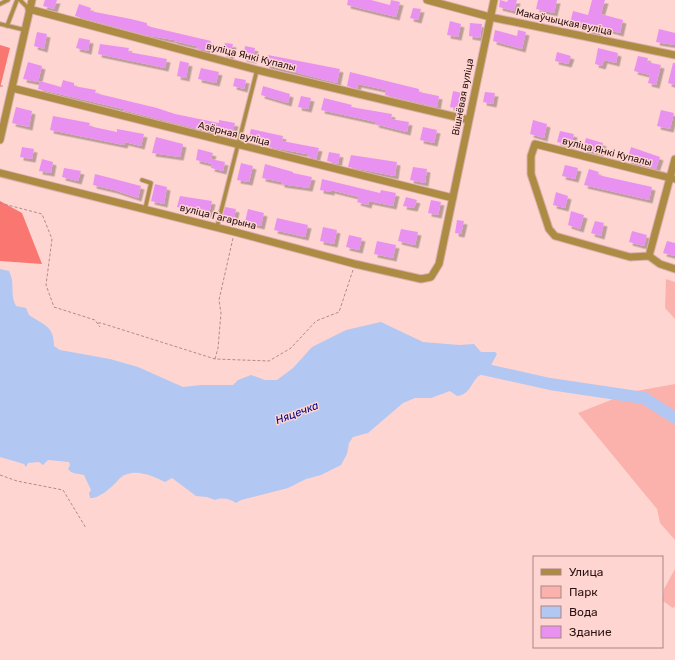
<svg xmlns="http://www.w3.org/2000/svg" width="675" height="660" viewBox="0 0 675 660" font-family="Rubik,sans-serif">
	<defs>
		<filter id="shadow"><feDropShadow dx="3.5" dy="3.5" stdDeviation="0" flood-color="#0004"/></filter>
	</defs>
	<rect width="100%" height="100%" fill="#fed5d1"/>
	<path fill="#fbb2ac" d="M666,279L675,282V319L665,308Z
		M675,384V540L660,523L657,509L578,413L631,392Z
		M675,569V606L673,608L663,601L664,589Z"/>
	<path fill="#f97671" d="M0,45L10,48L0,88Z
		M0,201L22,213L42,264L0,261Z"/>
	<path fill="#b2c7f2" d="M0,269L9,271C16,286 9,292 16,306L26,308L29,315C43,325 54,325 54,346L60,350L110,359L138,367L183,387L201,385H233L238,380L251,375L265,380H277L293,368L312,347L346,330L381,322L423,342L459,345L474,344L481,352H495L497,354L489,369L490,375C471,369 475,395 457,396L450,391L431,398H415L403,403L368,433L353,437L349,443L347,454L341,465L321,475L306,479L288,488L241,500L236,503C231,499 222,497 215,500L207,497L196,496L172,478L165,482C152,476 134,467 120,478C115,484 110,488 104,493C98,496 96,498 90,498L89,493L91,490L84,475C77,473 73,475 68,469L70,465L69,462L48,460L43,465L39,462L28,463L26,467L24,464L0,457Z"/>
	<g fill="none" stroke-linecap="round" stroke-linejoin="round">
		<path stroke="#b2c7f2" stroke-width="12" d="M473,367L550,384L644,398L675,418"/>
	</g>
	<path fill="#e991f1" filter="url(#shadow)" d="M45,0H57L54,9L43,6Z
		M348,0H371L390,5L391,0L400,2L396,17L347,5Z
		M500,0L507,2L508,0H517L514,11L499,7Z
		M538,0H557L554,13L536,9Z
		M592,0H605L601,14L623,20L620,33L598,27L597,33L588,31V27L570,23L573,11L588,15Z
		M79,4L91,8L90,11L131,19L147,23V26L211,41L208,51L196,48V46L174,41V40L145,35L75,16Z
		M413,8L421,9L418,20L410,18Z
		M450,21L461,24L458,37L447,35Z
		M470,23L482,24L480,38L469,36Z
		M659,29L675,33V45L656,42Z
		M495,30L517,36L518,30L526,32L522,49L493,41Z
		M37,32L47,34L44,49L34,46Z
		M79,38L90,40L88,51L76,48Z
		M225,43L233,44L230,56L223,54Z
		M100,44L129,48L128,52L167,59L165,68L98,54Z
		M245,46L255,48L253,60L243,58Z
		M598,48L618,53L616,63L604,60L602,66L595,64Z
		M557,52L571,56L568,64L555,61Z
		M268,55L340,69L337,83L266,65Z
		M638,56L648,58L647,62L661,65L656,85L648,83L650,75L634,71Z
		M180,61L189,63L186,78L177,76Z
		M28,62L42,66L38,82L23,79Z
		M673,63H675V85L668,83Z
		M201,68L219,72L216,83L198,79Z
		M350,72L419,89V92L439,96L437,107L385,95L386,90L358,84L357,89L347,86Z
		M235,78L246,80L244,89L233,86Z
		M63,80L74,83V86L96,90L95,93L157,108L175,114L219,123V120L235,123L232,135L211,130L210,132L123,110V109L38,89L40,81L61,87Z
		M263,86L290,94L288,103L261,95Z
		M453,91L462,93L459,109L450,107Z
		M485,92L495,93L493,104L483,102Z
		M301,96L311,98L308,109L298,107Z
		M324,98L352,105L351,107L392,114L391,119L409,122L407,132L375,124L376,122L321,110Z
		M16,107L32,111L29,127L12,123Z
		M661,110L674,113L670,129L657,126Z
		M53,116L90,123L89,126L117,132V129L144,134L141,146L125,142L124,145L50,130Z
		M533,120L547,124L544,138L530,134Z
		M423,127L437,130L434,143L420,140Z
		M251,129L283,136L282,141L319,148L316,159L307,156V154L268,147L269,142L249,137Z
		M560,131L574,134L571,145L557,142Z
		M156,137L183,144L180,157L152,153Z
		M586,138L603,143L600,153L583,149Z
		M22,147L34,149L32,159L20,157Z
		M631,147L660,157L656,169L627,161Z
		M198,149L213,153L211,159L225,162L223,171L211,168L212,164L196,160Z
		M329,152L340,154L338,164L327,161Z
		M351,155L397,162L395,176L348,167Z
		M42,159L53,162L51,173L39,171Z
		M241,163L253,166L249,182L237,180Z
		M265,164L293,172V173L312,177L309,188L281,184V182L262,178Z
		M565,165L578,168L575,179L562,176Z
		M413,167L427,169L425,183L410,180Z
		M64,168L81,171L78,181L62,177Z
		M589,169L599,172L598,175L652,187L649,200L584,185Z
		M95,174L141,186L138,198L114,190L93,185Z
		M322,179L380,193L381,190L396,193L393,206L369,201L368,205L357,202L359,197L331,190V192L320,190Z
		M155,184L167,187L164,204L151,201Z
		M556,192L568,196L565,208L553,205Z
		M180,196L212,201L209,214L177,207Z
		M406,197L417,200L414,208L403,206Z
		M431,200L441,202L438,215L428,213Z
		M225,207L236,209L234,219L223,216Z
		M248,209L264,213L261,226L245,222Z
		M571,211L584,215L580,229L568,225Z
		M277,218L308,225L305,237L274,230Z
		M457,220L464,221L461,234L455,233Z
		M595,221L604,223L601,236L591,233Z
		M323,227L337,230L334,244L320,241Z
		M401,229L418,232L415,245L398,241Z
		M632,231L647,235L644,246L629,242Z
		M349,235L362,238L359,250L346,247Z
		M377,241L396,245L393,258L374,254Z
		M667,241L675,243V256L663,253Z"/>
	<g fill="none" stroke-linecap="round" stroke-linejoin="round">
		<defs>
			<path id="service" d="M20,0L29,9
				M0,4L8,0
				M0,24L25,30
				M7,26L17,0
				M142,180L151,183L145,209
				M217,227L257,70"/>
			<path id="minor" d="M427,0L490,17L675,55
				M29,9L257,70L469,120
				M12,88L453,198
				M0,140L32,0
				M0,173L235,232L355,264L421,279L431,277L439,264L494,0
				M675,179L535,144L531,156V174L549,229L555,236L630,257L649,256L660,264L675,269
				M649,256L675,159"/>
		</defs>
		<use href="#service" stroke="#d8b2af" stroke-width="5.5"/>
		<use href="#minor" stroke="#d8b2af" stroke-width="9"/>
		<path stroke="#af8d8a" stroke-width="1" stroke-dasharray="3 2" stroke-linecap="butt" d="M0,86H5
			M0,203L42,214L52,239L46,285L54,307L95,320L100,327
			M98,323H101L215,359L269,361L291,348L316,321L339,312L353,270
			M215,359L218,348L221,313L219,300L233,238
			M0,475L17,481L63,490L86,528"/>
		<use href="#service" stroke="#ad8b43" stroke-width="3.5"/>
		<use href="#minor" stroke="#ad8b43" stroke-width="7"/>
	</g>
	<g text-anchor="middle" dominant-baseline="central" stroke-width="3" stroke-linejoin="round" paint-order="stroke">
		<g font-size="10" fill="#2b1312" stroke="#fed5d1">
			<text transform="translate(564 22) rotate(12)">Макаўчыцкая вуліца</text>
			<text transform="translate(251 57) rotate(14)">вуліца Янкі Купалы</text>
			<text transform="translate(463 97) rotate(-79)">Вішнёвая вуліца</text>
			<text transform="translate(234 134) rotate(14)">Азёрная вуліца</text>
			<text transform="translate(607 152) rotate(14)">вуліца Янкі Купалы</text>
			<text transform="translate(218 217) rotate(14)">вуліца Гагарына</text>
		</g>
		<g font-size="11" font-style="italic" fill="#000888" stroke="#fed5d1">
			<text transform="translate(297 413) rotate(-21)">Няцечка</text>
		</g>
	</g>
	<rect x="533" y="556" width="130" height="92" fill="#fed5d1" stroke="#aa8785"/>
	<rect x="541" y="569" width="20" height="6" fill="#ad8b43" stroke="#aa8785"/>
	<text x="569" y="576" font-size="12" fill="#2b1312">Улица</text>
	<rect x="541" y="586" width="20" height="12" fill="#fbb2ac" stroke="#aa8785"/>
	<text x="569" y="596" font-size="12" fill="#2b1312">Парк</text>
	<rect x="541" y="606" width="20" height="12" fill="#b2c7f2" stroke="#aa8785"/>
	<text x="569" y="616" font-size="12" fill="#2b1312">Вода</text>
	<rect x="541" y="626" width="20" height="12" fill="#e991f1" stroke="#aa8785"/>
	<text x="569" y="636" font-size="12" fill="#2b1312">Здание</text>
</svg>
